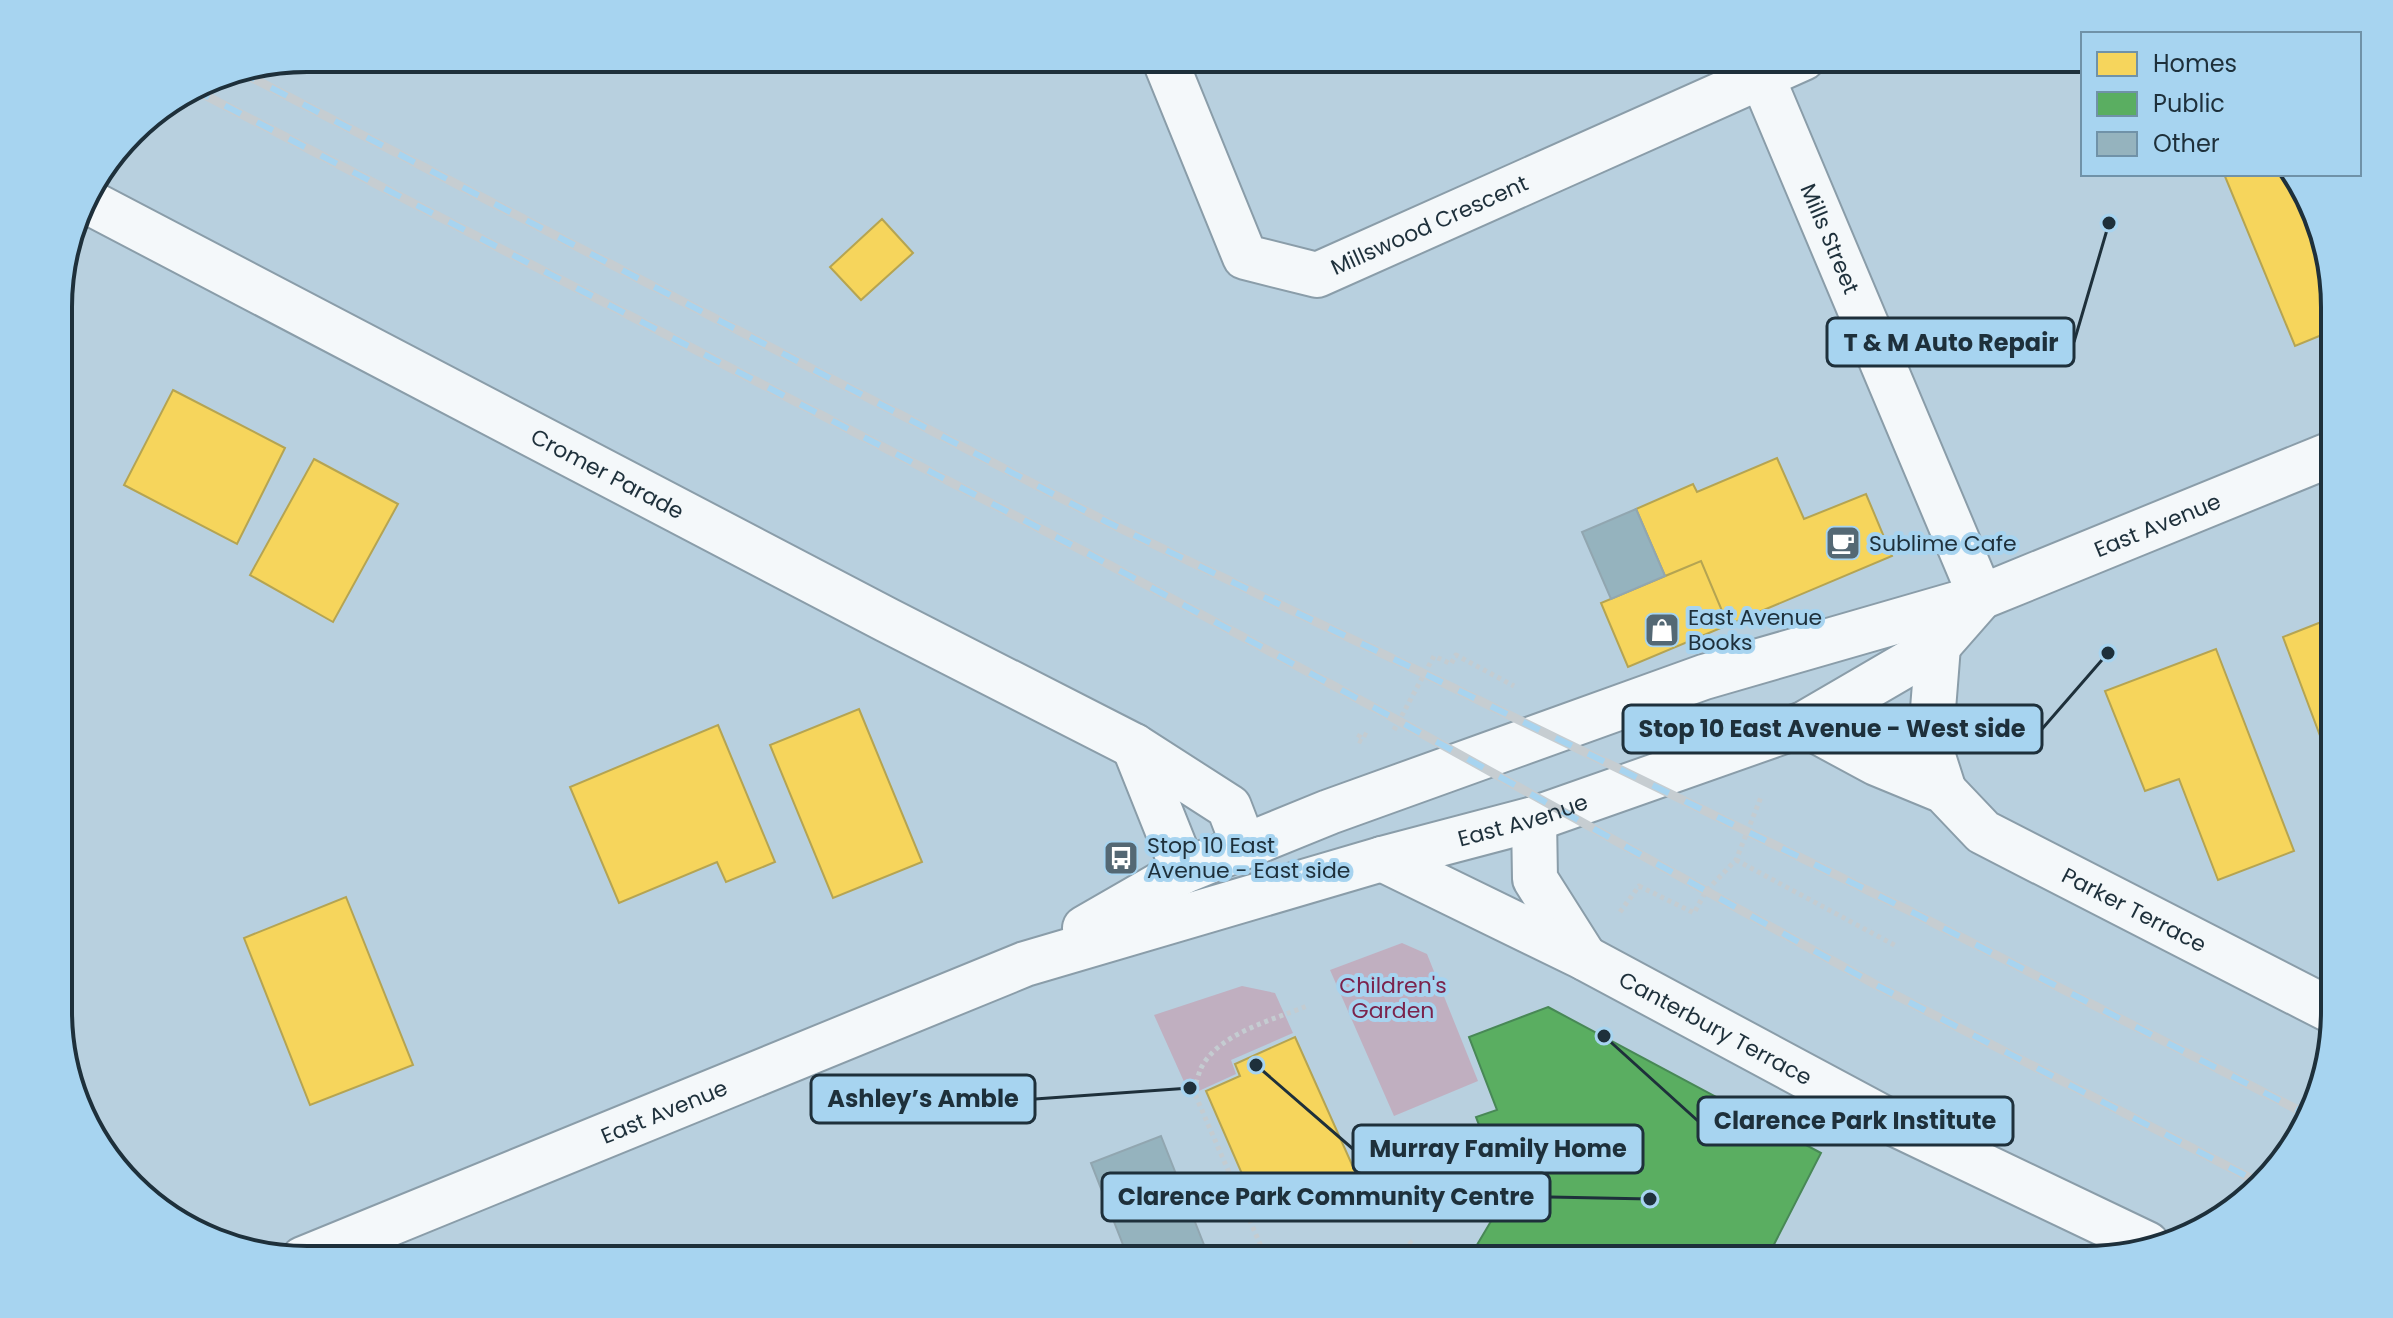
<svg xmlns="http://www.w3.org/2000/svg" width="2393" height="1318" viewBox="0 0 2393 1318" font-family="Poppins,sans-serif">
	<rect width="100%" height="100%" fill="#b8d0df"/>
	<path fill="#c0afc0" d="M1402,943L1427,954L1478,1081L1394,1116L1330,970Z
		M1242,986L1275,993L1293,1033L1231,1060L1236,1074L1190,1095L1154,1015Z"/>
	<path fill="#f6d55c" stroke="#b5a452" stroke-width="2" d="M2224,174H2295L2334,290V330L2295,346Z
		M882,219L913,253L861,300L830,267Z
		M173,390L285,448L237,544L124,485Z
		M1777,458L1804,519L1866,494L1892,556L1728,625L1701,561L1665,576L1636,509L1693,484L1697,492Z
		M314,459L398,504L333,622L250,575Z
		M1701,561L1728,625L1628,667L1601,603Z
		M2334,617V773L2283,637Z
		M2216,649L2294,851L2218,880L2179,779L2145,791L2105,691Z
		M859,709L922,862L833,898L770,745Z
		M718,725L775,862L726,882L717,862L619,903L570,787Z
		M346,897L413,1065L310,1105L244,938Z
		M1295,1037L1366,1196L1325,1215L1317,1196L1262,1220L1206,1091L1240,1076L1235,1064Z"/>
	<path fill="#5aae61" stroke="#488856" stroke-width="2" d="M1548,1007L1821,1153L1766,1260H1468L1506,1196L1476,1117L1497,1110L1469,1037Z"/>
	<path fill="#95b3be" stroke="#91a6b0" stroke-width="2" d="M1636,509L1665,576L1611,599L1582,532Z
		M1161,1136L1210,1260H1129L1091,1163Z"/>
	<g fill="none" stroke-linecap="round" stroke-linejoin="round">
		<defs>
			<g id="minor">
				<path id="s1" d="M1164,58L1245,257L1317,275L1803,58"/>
				<path id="s2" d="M1754,58L1981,597"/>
				<path id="s3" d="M83,199L887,620L1134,746L1229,807L1244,846"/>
				<path d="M1938,646L1930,747L1944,791"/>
				<path id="s4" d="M1804,724L1876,763L1944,791L1983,832L2334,1012"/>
				<path d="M1134,746L1184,871"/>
				<path d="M1534,819L1535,879L1585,958"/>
				<path id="s5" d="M1382,859L1585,958L1881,1117L2147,1244"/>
				<path id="s6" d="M1085,928L1184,871L1329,812L1704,677L1981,597L2334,453"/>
				<path id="s7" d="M303,1259L1025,964L1382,859L1534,819L1804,724L1938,646L1981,597"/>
			</g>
		</defs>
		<use href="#minor" stroke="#8a9da9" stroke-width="48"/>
		<path stroke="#c4ccd1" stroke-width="5" stroke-dasharray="4 4" stroke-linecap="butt" d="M1394,730L1434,656L1451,664L1456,655L1514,686
			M1362,742L1357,740L1361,733L1370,737
			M1736,860L1898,947
			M1620,912L1639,886L1694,913L1706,891L1736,860L1761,797
			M1409,1241L1429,1260
			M1267,1260L1194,1092C1196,1084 1198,1075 1201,1068C1219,1033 1273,1020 1307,1006"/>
		<use href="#minor" stroke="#f4f8fa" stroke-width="44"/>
		<defs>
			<path id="rail" d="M239,71L1107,522L1425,674L1916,914L2308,1115
				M193,89L1089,554L1399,721L1878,986L2258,1182"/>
		</defs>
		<use href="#rail" stroke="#c6cdd1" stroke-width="9"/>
		<use href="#rail" stroke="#a7d4f0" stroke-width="6" stroke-dasharray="18" stroke-linecap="butt"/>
	</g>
	<defs>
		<symbol id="cafe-square" viewBox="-11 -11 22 22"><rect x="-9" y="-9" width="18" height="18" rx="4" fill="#546874" stroke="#a7d4f0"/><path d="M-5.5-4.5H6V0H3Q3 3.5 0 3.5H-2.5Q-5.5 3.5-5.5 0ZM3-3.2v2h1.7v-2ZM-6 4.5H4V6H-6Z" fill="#fff"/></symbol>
		<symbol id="shop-square" viewBox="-11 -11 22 22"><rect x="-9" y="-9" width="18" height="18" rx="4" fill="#546874" stroke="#a7d4f0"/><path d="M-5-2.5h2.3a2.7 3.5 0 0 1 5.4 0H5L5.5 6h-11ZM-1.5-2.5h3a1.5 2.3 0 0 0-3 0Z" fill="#fff"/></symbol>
		<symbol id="bus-square" viewBox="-11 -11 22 22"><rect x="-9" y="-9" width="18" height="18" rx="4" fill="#546874" stroke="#a7d4f0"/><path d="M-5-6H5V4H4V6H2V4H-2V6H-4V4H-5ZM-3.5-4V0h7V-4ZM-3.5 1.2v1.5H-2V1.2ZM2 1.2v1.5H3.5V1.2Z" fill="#fff"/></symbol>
	</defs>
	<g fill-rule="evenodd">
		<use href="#cafe-square" x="1823" y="523" width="40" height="40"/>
		<use href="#shop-square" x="1642" y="610" width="40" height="40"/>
		<use href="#bus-square" x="1101" y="838" width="40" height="40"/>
	</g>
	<g text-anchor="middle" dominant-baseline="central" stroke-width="8" stroke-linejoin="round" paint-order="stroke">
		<g font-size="22" fill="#1e303b" stroke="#a7d4f0">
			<text stroke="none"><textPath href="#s1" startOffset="412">Millswood Crescent</textPath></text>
			<text stroke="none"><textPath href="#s2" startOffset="196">Mills Street</textPath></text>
			<text stroke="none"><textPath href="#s3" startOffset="592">Cromer Parade</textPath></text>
			<text stroke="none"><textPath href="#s6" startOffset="1148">East Avenue</textPath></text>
			<text stroke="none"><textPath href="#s7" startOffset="1298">East Avenue</textPath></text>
			<text stroke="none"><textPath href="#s4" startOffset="382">Parker Terrace</textPath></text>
			<text stroke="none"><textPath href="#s5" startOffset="374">Canterbury Terrace</textPath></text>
			<text stroke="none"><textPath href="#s7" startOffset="390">East Avenue</textPath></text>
		</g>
		<g font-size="22" fill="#1e303b" stroke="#a7d4f0" text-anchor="start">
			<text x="1869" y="543">Sublime Cafe</text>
			<text x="1688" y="617">East Avenue<tspan x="1688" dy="25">Books</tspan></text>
			<text x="1147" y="845">Stop 10 East<tspan x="1147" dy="25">Avenue - East side</tspan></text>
		</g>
		<g font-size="22" fill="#7b234c" stroke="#a7d4f0">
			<text x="1393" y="985">Children's<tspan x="1393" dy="25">Garden</tspan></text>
		</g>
	</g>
	<path d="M0 0H2393V1318H0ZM307 72H2086A235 235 0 0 1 2321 307V1011A235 235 0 0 1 2086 1246H307A235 235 0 0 1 72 1011V307A235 235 0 0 1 307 72Z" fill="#a7d4f0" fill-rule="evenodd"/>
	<path fill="none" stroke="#1e303b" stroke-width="4" d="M307 72H2086A235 235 0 0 1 2321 307V1011A235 235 0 0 1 2086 1246H307A235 235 0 0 1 72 1011V307A235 235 0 0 1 307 72Z"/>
	<path fill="none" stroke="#1e303b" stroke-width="3" d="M2109 223L2074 342M2108 653L2042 729M1190 1088L1035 1099M1604 1036L1698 1121M1256 1065L1353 1149M1650 1199L1550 1197"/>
	<g fill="#1e303b" stroke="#a7d4f0" stroke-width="3">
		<circle cx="2109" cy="223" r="8"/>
		<circle cx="2108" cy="653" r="8"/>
		<circle cx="1190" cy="1088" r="8"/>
		<circle cx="1604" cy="1036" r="8"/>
		<circle cx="1256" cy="1065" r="8"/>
		<circle cx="1650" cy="1199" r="8"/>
	</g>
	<g fill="#a7d4f0" stroke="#1e303b" stroke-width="3">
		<rect x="1827" y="318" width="247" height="48" rx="8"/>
		<rect x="1623" y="705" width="419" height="48" rx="8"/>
		<rect x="811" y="1075" width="224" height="48" rx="8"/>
		<rect x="1698" y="1097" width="315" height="48" rx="8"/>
		<rect x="1353" y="1125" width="290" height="48" rx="8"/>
		<rect x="1102" y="1173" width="448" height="48" rx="8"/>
	</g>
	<g font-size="24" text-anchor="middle" font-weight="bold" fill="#1e303b">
		<text x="1951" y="351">T &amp; M Auto Repair</text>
		<text x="1832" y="737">Stop 10 East Avenue - West side</text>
		<text x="923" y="1107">Ashley’s Amble</text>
		<text x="1855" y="1129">Clarence Park Institute</text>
		<text x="1498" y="1157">Murray Family Home</text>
		<text x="1326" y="1205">Clarence Park Community Centre</text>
	</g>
	<rect x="2081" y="32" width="280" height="144" fill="#a7d4f0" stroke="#7092a8" stroke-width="2"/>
	<rect x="2097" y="52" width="40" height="24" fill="#f6d55c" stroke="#7092a8" stroke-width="2"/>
	<text x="2153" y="72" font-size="24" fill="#1e303b">Homes</text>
	<rect x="2097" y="92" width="40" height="24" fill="#5aae61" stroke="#7092a8" stroke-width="2"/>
	<text x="2153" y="112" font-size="24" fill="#1e303b">Public</text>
	<rect x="2097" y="132" width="40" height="24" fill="#95b3be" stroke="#7092a8" stroke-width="2"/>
	<text x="2153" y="152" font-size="24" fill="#1e303b">Other</text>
</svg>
